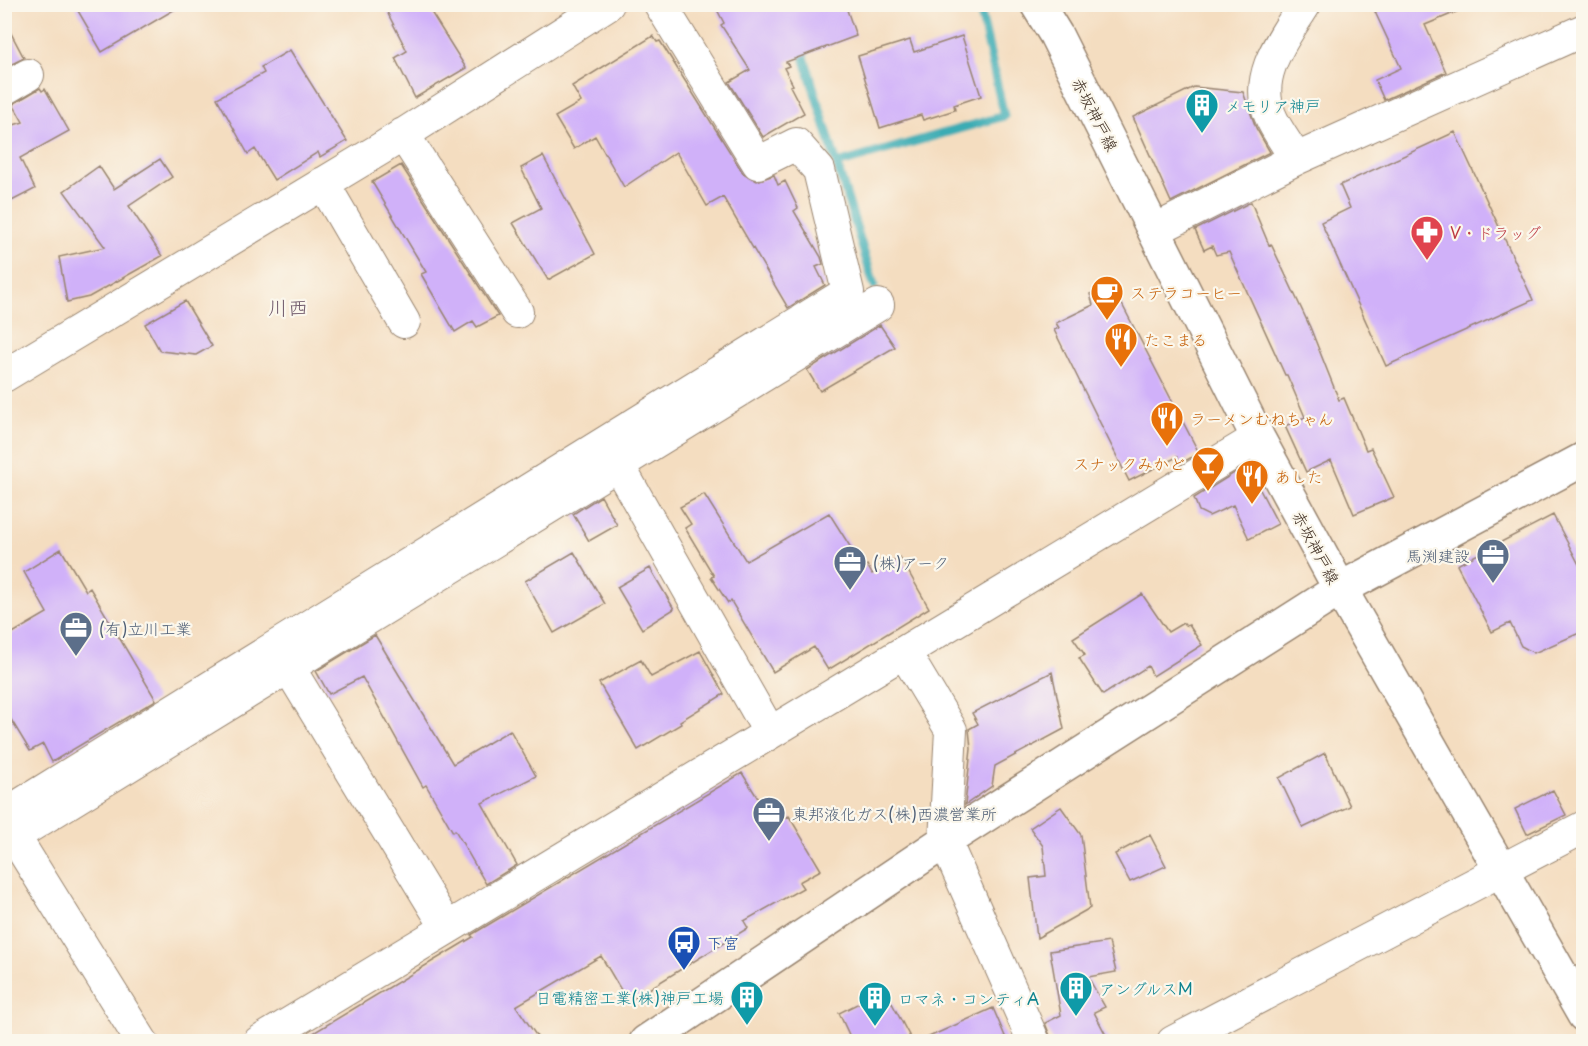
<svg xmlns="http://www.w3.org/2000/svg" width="1588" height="1046" viewBox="0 0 1588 1046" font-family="'Playpen Sans','Klee One',sans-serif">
	<rect width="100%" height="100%" fill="#fbf7ec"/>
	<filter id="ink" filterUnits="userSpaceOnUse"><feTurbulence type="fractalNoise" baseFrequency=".0167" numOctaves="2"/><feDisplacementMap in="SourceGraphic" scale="12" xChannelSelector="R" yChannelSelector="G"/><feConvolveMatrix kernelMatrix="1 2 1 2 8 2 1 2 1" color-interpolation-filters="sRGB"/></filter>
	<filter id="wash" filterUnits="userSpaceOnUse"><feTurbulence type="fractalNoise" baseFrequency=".008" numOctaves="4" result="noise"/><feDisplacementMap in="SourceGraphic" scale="24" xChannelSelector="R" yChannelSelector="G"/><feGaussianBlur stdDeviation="1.35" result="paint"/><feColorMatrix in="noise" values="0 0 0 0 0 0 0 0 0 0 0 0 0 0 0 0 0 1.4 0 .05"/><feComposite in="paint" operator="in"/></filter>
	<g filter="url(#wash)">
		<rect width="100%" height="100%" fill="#f4ddc0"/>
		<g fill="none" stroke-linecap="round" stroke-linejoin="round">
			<path stroke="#3bacb4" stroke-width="9" d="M800,44L874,285
				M837,164L1004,116L979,4"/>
		</g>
		<g id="blocks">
			<path fill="#d0b1f9" d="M74,4H184L102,52Z
				M383,4H426L466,68L415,98L395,58L407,51Z
				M714,4H845L856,36L786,62L789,66L784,68L793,85L790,86L804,113L763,137L729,82L750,70L721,25L724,23Z
				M1393,4L1473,5L1425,25L1446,72L1384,100L1375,80L1401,68L1375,12Z
				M4,20L24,58L4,68Z
				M653,36L657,42L660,41L743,173L757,181L774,175L778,185L785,181L798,208L794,211L821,257L823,264L816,267L825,285L788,308L723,197L707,206L676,152L624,187L595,136L574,149L555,117L581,102L572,86Z
				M962,36L981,96L954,105L955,110L923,120L921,115L880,128L858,56L910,40L914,52Z
				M290,50L347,141L320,157L318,152L274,180L255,149L248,154L217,98L264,73L261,67Z
				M1194,87L1243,92L1256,128L1270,152L1171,202L1133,117Z
				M40,88L42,91L45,89L69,131L20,158L35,189L4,205V128L23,122L13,104Z
				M1455,132L1533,300L1386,366L1321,222L1350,208L1340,185Z
				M543,156L595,254L548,280L513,223L541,208L521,168Z
				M160,159L172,177L129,206L162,256L89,297L67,302L59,257L105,247L64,191L99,166L114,189Z
				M401,165L437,221L498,316L477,327L473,321L455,332L421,274L426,272L372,182Z
				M1251,202L1269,245L1271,244L1310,327L1339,400L1344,398L1366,450L1371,448L1394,497L1354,514L1331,460L1306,472L1285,426L1305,417L1287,375H1285L1229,252L1216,255L1212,246L1204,250L1195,230Z
				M1112,285L1199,453L1180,464L1177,457L1129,481L1054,330L1059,328L1056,323L1093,305L1090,294Z
				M185,301L212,346L196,355L160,351L145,324Z
				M880,325L895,347L820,391L807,370Z
				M1247,465L1278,524L1249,539L1233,505L1209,516L1199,511L1194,498Z
				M704,494L746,561L829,513L863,567L867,565L872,574L900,557L929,608L828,670L814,647L773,672L731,601L728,603L711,577L714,576L685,528L691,524L680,507Z
				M601,496L617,525L589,541L573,514Z
				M1553,515L1584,574V631L1534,653L1521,646L1510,623L1492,632L1457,565Z
				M61,549L86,591L90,588L156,700L52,762L43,744L30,751L4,708V638L47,613L24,572Z
				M574,552L605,604L554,633L525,581Z
				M650,568L674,609L642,629L617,587Z
				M1142,594L1168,632L1183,623L1186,626L1189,625L1202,645L1153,676L1148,666L1103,695L1079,658L1085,655L1073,638Z
				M375,635L453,764L510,730L536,776L482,803L517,865L486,884L455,830L453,832L426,785L423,787L362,677L329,694L316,671Z
				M700,651L724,694L680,721L681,724L638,750L599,683L641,660L651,677Z
				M1052,672L1064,729L995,766L992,786L965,805L971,749L969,729L978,724L972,713Z
				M1325,753L1350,806L1303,828L1279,778Z
				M742,773L774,824L789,816L821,870L799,882L803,888L744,921L748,928L628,1002L601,956L516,1006L540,1041H300L473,937L471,935Z
				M1553,790L1566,815L1527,834L1515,809Z
				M1061,807L1081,835L1090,908L1037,938L1030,878L1046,876L1043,846L1030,828Z
				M1150,835L1166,866L1130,882L1115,854Z
				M1109,942L1116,972L1088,977L1105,1007L1094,1012L1109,1041H1052L1045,1023L1061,1015L1050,951Z
				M885,990L912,1041H852L839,1013Z
				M993,1008L1007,1041H920Z"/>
		</g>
	</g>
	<g filter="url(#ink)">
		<use href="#blocks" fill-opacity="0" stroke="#98846f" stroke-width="1.5"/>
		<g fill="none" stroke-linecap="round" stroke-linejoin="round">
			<defs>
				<path id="street" d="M4,89L28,75
					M403,134L517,312
					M1296,159C1288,145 1276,130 1270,115C1253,75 1284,38 1305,4
					M323,183L404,322
					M1155,230L1296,159L1584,30
					M4,376L382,148L608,4
					M618,465L770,733
					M904,652L951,730L945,841L1034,1042
					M289,668L447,928
					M4,815L848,292L819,170L796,144L758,163L660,4
					M4,820L142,1042
					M14,836L878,305
					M259,1042L1258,438
					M1173,1042L1584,827"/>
				<path id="secondary" d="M1037,4L1056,35L1258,438L1340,589L1584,1015
					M646,1042L945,841L1340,589L1584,459"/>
			</defs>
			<use href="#street" stroke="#98846f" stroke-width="34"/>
			<use href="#secondary" stroke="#98846f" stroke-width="36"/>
			<use href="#street" stroke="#fff" stroke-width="32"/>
			<use href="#secondary" stroke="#fff" stroke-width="33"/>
		</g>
	</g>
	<defs>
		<symbol id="building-pin" viewBox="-11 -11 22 30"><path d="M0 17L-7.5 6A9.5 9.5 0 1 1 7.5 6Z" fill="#0f9aa8" stroke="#fbf7ec"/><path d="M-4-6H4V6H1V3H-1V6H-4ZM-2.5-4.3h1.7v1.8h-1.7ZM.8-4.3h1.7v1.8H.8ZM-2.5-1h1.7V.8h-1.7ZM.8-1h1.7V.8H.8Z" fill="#fff"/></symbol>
		<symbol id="pharmacy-pin" viewBox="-11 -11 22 30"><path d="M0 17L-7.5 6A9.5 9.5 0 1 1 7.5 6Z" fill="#e0444e" stroke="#fbf7ec"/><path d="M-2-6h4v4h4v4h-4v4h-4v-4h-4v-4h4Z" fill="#fff"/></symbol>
		<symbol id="cafe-pin" viewBox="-11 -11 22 30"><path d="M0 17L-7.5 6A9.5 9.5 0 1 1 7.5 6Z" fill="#e8710a" stroke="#fbf7ec"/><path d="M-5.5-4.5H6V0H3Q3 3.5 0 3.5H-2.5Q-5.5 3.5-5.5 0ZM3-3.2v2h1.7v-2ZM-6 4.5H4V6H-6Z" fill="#fff"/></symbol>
		<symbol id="restaurant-pin" viewBox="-11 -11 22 30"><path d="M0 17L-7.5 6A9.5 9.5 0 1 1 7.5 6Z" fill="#e8710a" stroke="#fbf7ec"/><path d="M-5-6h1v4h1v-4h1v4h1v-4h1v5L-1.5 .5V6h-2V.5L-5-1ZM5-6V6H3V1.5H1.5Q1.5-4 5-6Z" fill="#fff"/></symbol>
		<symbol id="bar-pin" viewBox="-11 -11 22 30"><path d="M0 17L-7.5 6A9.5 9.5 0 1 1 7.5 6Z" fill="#e8710a" stroke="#fbf7ec"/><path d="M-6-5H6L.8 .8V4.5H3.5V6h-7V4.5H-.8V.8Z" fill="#fff"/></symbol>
		<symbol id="office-pin" viewBox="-11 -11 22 30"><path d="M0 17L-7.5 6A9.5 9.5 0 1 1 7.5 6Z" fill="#5c6f8a" stroke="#fbf7ec"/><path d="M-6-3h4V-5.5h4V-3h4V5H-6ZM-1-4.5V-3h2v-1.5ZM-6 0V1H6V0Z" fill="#fff"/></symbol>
		<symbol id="bus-pin" viewBox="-11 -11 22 30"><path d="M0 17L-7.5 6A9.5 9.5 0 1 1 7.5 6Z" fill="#1a4fb4" stroke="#fbf7ec"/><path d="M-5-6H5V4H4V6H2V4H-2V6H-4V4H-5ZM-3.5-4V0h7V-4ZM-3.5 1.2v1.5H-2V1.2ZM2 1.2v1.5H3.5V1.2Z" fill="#fff"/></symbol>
	</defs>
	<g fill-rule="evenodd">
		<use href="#building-pin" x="1183" y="86" width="38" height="52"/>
		<use href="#pharmacy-pin" x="1408" y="213" width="38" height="52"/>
		<use href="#cafe-pin" x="1088" y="273" width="38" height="52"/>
		<use href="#restaurant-pin" x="1102" y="320" width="38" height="52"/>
		<use href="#restaurant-pin" x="1148" y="399" width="38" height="52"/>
		<use href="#bar-pin" x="1189" y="444" width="38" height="52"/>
		<use href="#restaurant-pin" x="1233" y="457" width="38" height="52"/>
		<use href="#office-pin" x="1474" y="536" width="38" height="52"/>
		<use href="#office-pin" x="831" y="543" width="38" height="52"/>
		<use href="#office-pin" x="57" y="609" width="38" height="52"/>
		<use href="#office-pin" x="750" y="794" width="38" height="52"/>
		<use href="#bus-pin" x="665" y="923" width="38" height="52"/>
		<use href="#building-pin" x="1057" y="969" width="38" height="52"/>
		<use href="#building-pin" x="728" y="978" width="38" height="52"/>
		<use href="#building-pin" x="856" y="979" width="38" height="52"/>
	</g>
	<g text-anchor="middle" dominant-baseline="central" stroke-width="4.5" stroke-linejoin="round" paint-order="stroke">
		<g font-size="16" fill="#0d838f" stroke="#fbf7ec" text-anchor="start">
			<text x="1225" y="105">メモリア神戸</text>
			<text x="1099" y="988">アングルスM</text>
			<text x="724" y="997" text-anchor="end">日電精密工業(株)神戸工場</text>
			<text x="898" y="998">ロマネ・コンティA</text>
		</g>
		<g font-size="16" fill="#3b2a1e" stroke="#fbf7ec">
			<text transform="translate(1096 114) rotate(63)">赤坂神戸線</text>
			<text transform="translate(1317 547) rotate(62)">赤坂神戸線</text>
		</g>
		<g font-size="16" fill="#be3a42" stroke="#fbf7ec" text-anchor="start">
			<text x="1450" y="232">V・ドラッグ</text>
		</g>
		<g font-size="16" fill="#c56008" stroke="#fbf7ec" text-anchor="start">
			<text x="1130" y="292">ステラコーヒー</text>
			<text x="1144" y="339">たこまる</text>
			<text x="1190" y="418">ラーメンむねちゃん</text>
			<text x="1185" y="463" text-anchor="end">スナックみかど</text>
			<text x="1275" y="476">あした</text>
		</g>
		<g font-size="16" fill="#4e5e75" stroke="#fbf7ec" text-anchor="start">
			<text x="1470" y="555" text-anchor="end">馬渕建設</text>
			<text x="873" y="562">(株)アーク</text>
			<text x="99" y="628">(有)立川工業</text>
			<text x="792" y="813">東邦液化ガス(株)西濃営業所</text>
		</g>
		<g font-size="16" fill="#164399" stroke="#fbf7ec" text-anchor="start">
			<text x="707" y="942">下宮</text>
		</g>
		<g font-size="20" fill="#6f596b" stroke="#fbf7ec">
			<text x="288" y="307">川西</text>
		</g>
	</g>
	<rect width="1588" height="1046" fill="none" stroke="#fbf7ec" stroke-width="24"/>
</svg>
